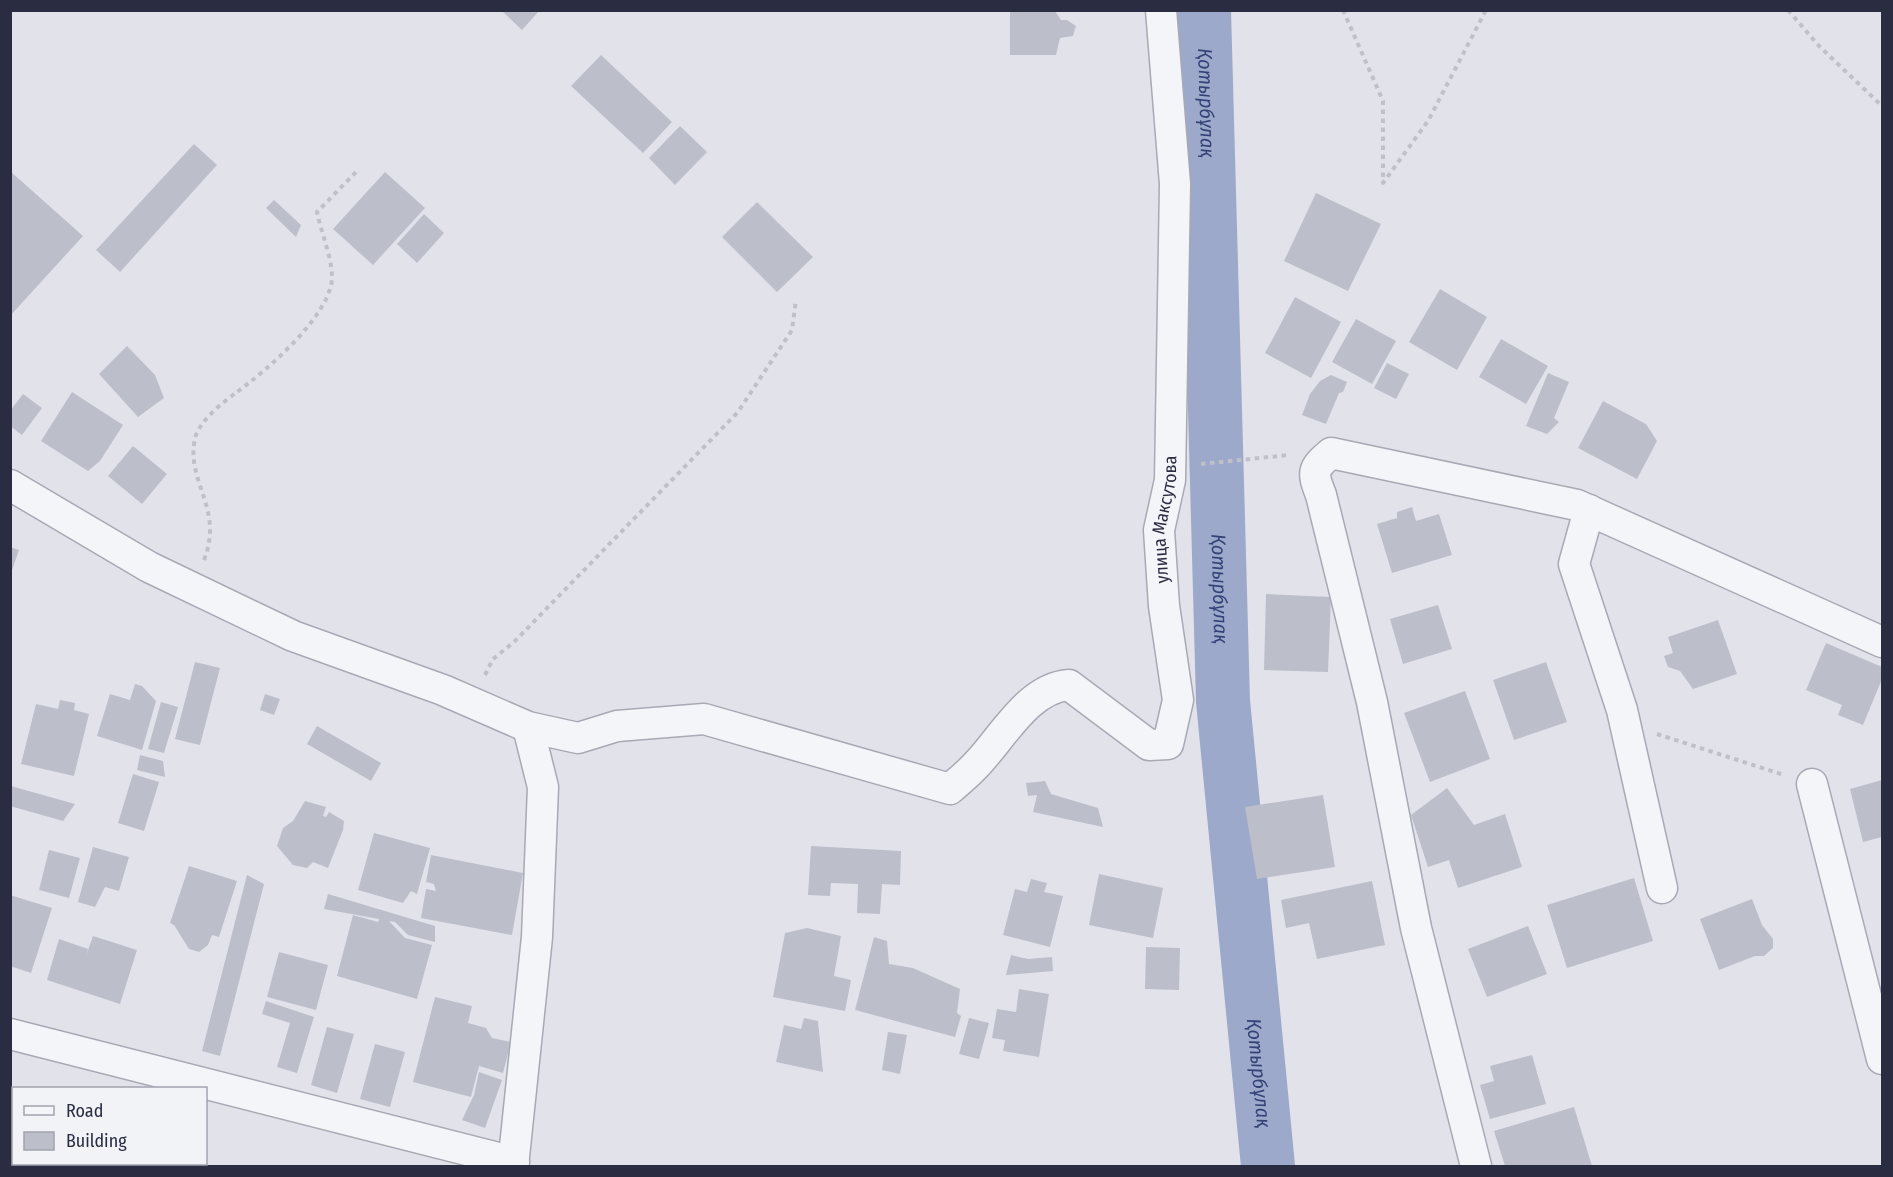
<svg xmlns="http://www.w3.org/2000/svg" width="1893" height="1177" viewBox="0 0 1893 1177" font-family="'Fira Sans Condensed',sans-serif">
	<rect width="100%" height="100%" fill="#e2e3ea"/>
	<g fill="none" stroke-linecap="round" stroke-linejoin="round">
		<path stroke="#9da9ca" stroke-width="54" id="s1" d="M1204,10L1223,701L1268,1166"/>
	</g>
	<path fill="#bcbeca" d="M501,10H540L522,30Z
		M1010,11H1055L1061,20H1067L1076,26L1073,36L1060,38L1056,55H1010Z
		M601,55L672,122L643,153L571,86Z
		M680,126L707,152L675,185L649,158Z
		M194,144L217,165L120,272L96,250Z
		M10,171L83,236L10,316Z
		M385,172L425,208L373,265L333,229Z
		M1316,193L1381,224L1348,291L1284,261Z
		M274,200L301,225L296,237L266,208Z
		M757,202L813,257L777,292L722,237Z
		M424,214L444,233L417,263L397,244Z
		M1440,289L1487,317L1457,370L1409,342Z
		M1295,297L1341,322L1311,378L1265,353Z
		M1356,319L1396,341L1372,384L1332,362Z
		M1501,339L1548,366L1526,404L1479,377Z
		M127,346L155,375L164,398L138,417L99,374Z
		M1387,363L1409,374L1396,399L1374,388Z
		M1548,373L1569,382L1554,418L1559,422L1547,434L1526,426Z
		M1331,375L1347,382L1343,392L1339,393L1326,424L1302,415L1310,394L1320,381Z
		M72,392L123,425L100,461L88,471L41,441Z
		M23,394L42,408L22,435L10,426V411Z
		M1603,401L1646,424L1657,441L1637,479L1578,448Z
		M133,446L167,474L142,504L108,476Z
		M1412,507L1416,521L1439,514L1452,555L1392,573L1377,524L1397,518V512Z
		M10,547L19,550L11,573L10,572Z
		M1266,594L1331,597L1328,672L1264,670Z
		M1438,605L1452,649L1403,664L1390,619Z
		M1718,620L1737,674L1693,689L1680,671L1668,667L1664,656L1673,653L1668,637Z
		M1826,643L1882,667V679L1863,725L1838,715L1842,705L1806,690Z
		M195,662L220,668L200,745L175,739Z
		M1546,662L1567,722L1514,740L1493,680Z
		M135,684L142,686L156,701L142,750L97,736L110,694L130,700Z
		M1465,691L1490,759L1430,782L1404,713Z
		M265,694L280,699L274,715L260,710Z
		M60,700L75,703L74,710L89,714L74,776L21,764L36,704L58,709Z
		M161,702L178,707L164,753L148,749Z
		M317,726L381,763L371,781L307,744Z
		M140,755L163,761L165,777L137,770Z
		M133,774L159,782L144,831L118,823Z
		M1882,780V837L1863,842L1850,789Z
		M1045,781L1051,794L1098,808L1103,827L1033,812L1037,795L1028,796L1026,783Z
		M11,786L75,804L63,821L10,806Z
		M1447,788L1474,825L1505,814L1522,867L1458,888L1449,860L1428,867L1411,815Z
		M1323,795L1335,867L1257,879L1245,807Z
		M305,801L326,807L323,816L326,817L329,812L344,821L343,830L328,868L313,862L307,868L293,865L277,846L283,828L293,821Z
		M374,833L430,848L417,894L411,891L403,903L358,890Z
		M811,846L901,851L900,885L882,884L880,914L857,913L858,884L831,883L830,896L808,895Z
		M93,847L129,857L119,891L105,887L95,907L78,902Z
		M49,850L80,858L69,898L39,890Z
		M431,855L523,873L512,935L421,918L426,889L436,891L434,884L426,882Z
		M189,866L237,881L219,937L212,935L208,945L199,952L189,949L174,925L170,923Z
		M1099,874L1163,888L1153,938L1089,925Z
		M247,875L264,884L220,1056L202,1051Z
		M1634,878L1653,941L1567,968L1547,905Z
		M1031,879L1047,883L1044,892L1063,896L1050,947L1003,935L1015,889L1027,892Z
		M1372,881L1385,945L1317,959L1309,923L1286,928L1281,900Z
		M328,894L435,926V942L408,935L395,922L389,921L405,938L432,945L417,999L337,976L353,915L378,922L379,919L324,909Z
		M10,895L52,908L31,973L10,966Z
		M1752,899L1762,925L1773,939V948L1764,956H1755L1719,970L1700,919Z
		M1528,926L1547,974L1487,997L1468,949Z
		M807,928L841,936L834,976L851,980L845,1011L773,997L785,933Z
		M93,936L137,950L120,1004L47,980L59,939L88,949L86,956Z
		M874,937L887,941L889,964L913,968L960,989L957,1013L961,1016L955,1037L855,1010Z
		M1146,947L1180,948L1179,990L1145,989Z
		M279,952L328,965L316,1010L267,997Z
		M1011,955L1028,959L1052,957L1053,971L1006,975Z
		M1019,989L1049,994L1039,1057L1003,1051L1005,1040L992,1038L997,1009L1016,1012Z
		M435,997L472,1006L468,1023L486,1028L492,1038L511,1042L503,1073L479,1066L471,1097L413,1082Z
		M266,1001L314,1017L297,1073L277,1067L290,1023L262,1014Z
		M804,1018L818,1021L823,1072L776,1062L784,1025L801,1029Z
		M969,1018L989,1023L979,1059L959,1054Z
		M327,1027L354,1034L337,1093L311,1085Z
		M888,1032L907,1035L900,1074L882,1070Z
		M375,1044L405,1052L390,1107L360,1099Z
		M1532,1055L1546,1104L1490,1119L1480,1085L1494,1081L1490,1066Z
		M479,1072L502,1080L485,1128L462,1120L474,1095Z
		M1574,1107L1592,1166H1505L1494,1131Z
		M15,1164H65L74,1166H14Z
		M139,1164H182L181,1166H138Z"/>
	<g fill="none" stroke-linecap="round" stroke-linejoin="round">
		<defs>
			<g id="minor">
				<path id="s2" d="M10,485L149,567L293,636L443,690L528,727L578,738L617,726L704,719L950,789C959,781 969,773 977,764C1003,737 1028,688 1069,685L1149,745L1168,744L1178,700L1164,606L1159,530L1170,480L1175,184L1161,10"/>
				<path d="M1589,510L1574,564L1622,710L1662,888"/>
				<path d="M1812,784L1882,1059"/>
				<path d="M10,1034L514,1162"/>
				<path d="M513,1166L537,937L543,787L528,727"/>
				<path d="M1476,1166L1416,928L1372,702L1321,495C1312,472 1312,469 1331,453L1577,505L1882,642"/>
			</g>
		</defs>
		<use href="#minor" stroke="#a7a9b4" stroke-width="33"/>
		<path stroke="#bfc1c9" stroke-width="4" stroke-dasharray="4.5 4.5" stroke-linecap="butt" d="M1343,10L1383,101V183L1428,121L1486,10
			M1788,10L1819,46L1882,106
			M1201,464L1289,455
			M204,560C225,507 183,480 196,435C202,419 223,402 237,392C266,371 334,313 332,275C331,255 321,232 317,212L357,171
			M485,675L493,659L514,642L738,412L792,330L796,300
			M1657,734L1784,775"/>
		<use href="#minor" stroke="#f4f5f8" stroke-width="30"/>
	</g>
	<g text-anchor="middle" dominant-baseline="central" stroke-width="4.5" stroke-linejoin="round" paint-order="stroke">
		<g font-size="18" fill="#2a2d42" stroke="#f1f3f7">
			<text stroke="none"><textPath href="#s2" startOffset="1516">улица Максутова</textPath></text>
		</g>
		<g font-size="20" font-style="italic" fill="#334377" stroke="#f1f3f7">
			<text stroke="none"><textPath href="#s1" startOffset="93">Қотырбұлақ</textPath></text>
			<text stroke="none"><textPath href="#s1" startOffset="579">Қотырбұлақ</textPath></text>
			<text stroke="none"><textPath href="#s1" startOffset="1065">Қотырбұлақ</textPath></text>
		</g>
	</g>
	<rect width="1893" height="1177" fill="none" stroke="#2a2d42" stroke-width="24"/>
	<rect x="12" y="1087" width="195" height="78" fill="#f1f3f7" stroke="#a1a4af" stroke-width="1.5"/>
	<rect x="24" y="1106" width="30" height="9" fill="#f4f5f8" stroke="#a1a4af" stroke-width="1.5"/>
	<text x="66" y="1117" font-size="18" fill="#2a2d42">Road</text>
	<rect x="24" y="1132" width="30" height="18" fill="#bcbeca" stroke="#a1a4af" stroke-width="1.5"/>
	<text x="66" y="1147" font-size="18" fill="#2a2d42">Building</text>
</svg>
